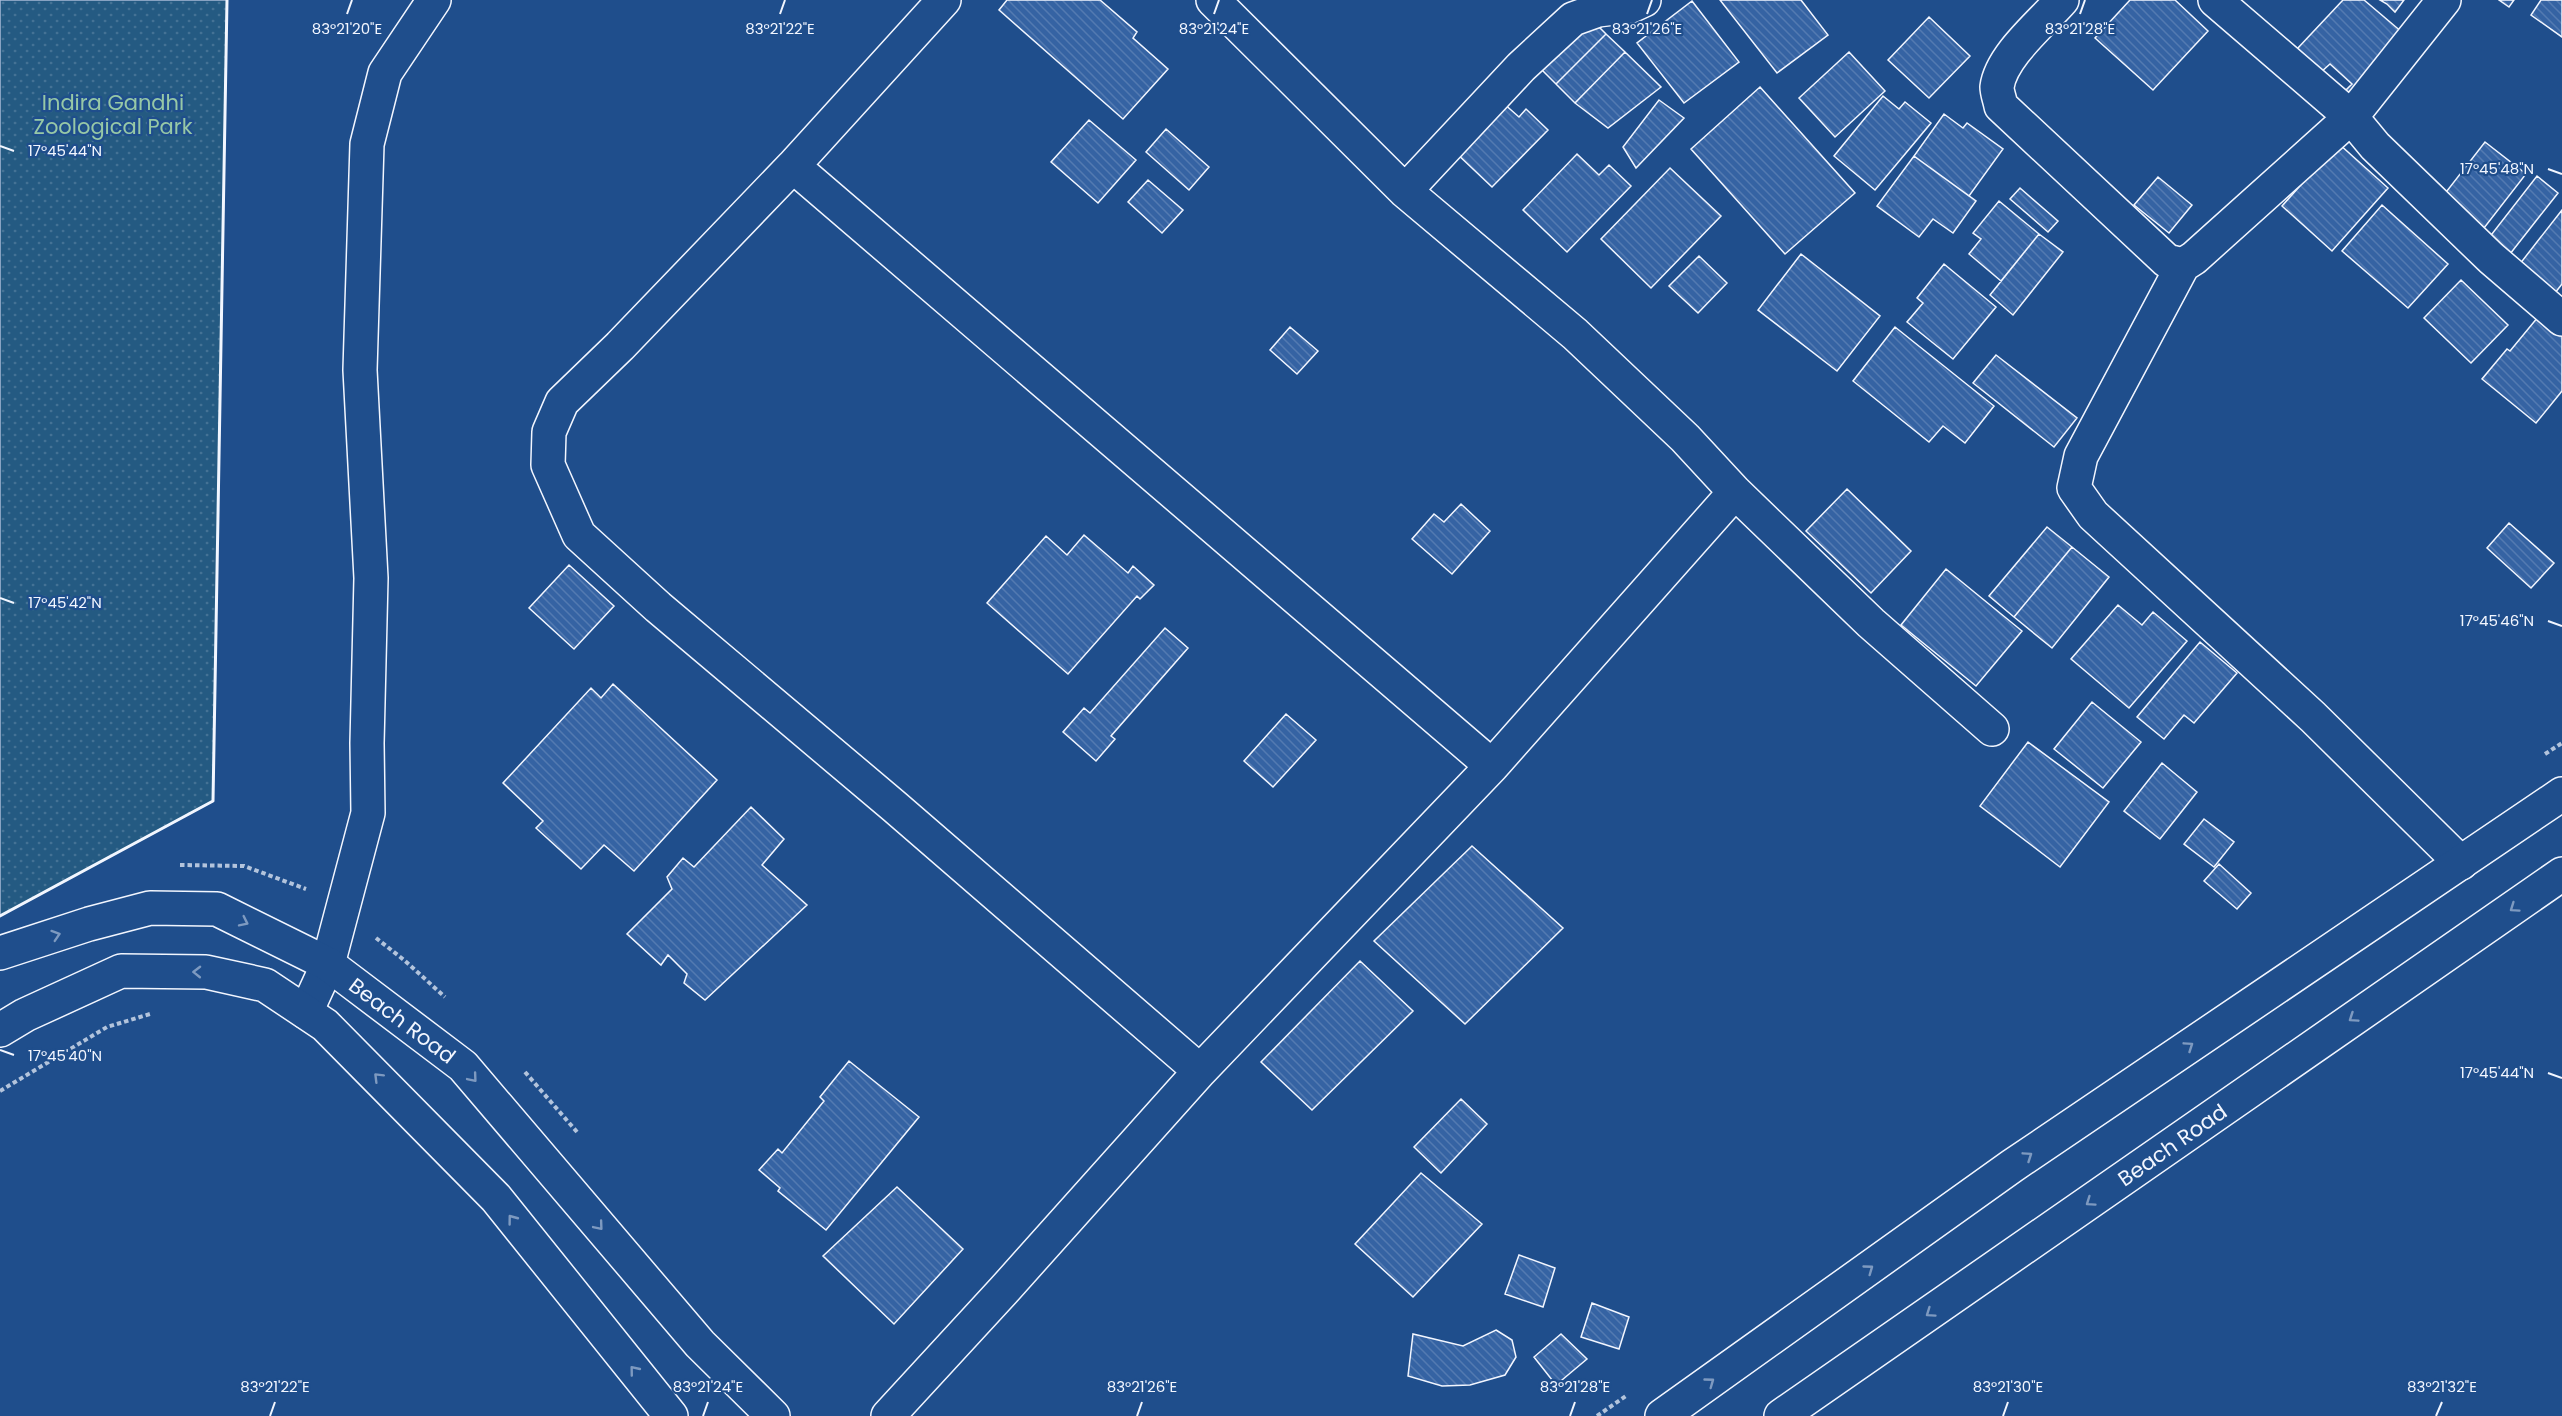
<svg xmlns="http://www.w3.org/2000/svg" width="2562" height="1416" viewBox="0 0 2562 1416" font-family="Poppins,sans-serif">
	<defs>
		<pattern id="park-dots" width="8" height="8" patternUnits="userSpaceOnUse" patternTransform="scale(1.5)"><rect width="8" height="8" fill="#245a82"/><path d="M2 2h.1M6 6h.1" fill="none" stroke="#447295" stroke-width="1.8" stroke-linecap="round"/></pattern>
		<pattern id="building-back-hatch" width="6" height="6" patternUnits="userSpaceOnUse" patternTransform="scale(1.5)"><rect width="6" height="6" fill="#3563a3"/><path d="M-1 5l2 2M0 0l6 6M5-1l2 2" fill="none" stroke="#537ab1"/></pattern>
	</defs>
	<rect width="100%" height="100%" fill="#1f4e8c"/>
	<path fill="url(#park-dots)" stroke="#a8bbd7" stroke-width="1.5" d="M0,0H227L213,801L0,916Z"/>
	<path fill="url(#building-back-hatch)" stroke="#f2f6ff" stroke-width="1.5" d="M1007,0H1100L1137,32L1133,38L1168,69L1123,119L999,10Z
		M1720,0H1801L1828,35L1777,73Z
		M2130,0H2175L2208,31L2153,90L2095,38Z
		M2343,0H2364L2403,33L2354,99L2344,92L2352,84L2330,64L2321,72L2297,49Z
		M2380,0H2404L2395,12L2387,4Z
		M2499,0H2514L2509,7Z
		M2541,0H2562V37L2531,15Z
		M1692,1L1739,62L1684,103L1637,43Z
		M1588,16L1606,34L1556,84L1538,66Z
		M1929,17L1970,56L1929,98L1888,60Z
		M1606,34L1625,52L1575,103L1556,84Z
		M1625,52L1661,87L1608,128L1575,103Z
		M1849,52L1885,91L1835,137L1799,98Z
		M1760,87L1855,193L1785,254L1691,149Z
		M1883,96L1899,109L1905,102L1931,123L1875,190L1834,156Z
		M1659,100L1684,118L1636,168L1623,147Z
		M1502,102L1519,117L1526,109L1548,130L1492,187L1454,151Z
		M1944,114L1963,128L1967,123L2003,149L1969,196L1914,156Z
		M1089,120L1136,160L1098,203L1051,162Z
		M1166,129L1209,167L1189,190L1146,152Z
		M2485,142L2526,174L2484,228L2443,196Z
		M2338,143L2388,188L2332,251L2282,206Z
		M1577,154L1599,175L1609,165L1631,186L1567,252L1523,210Z
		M1914,156L1976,201L1953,233L1933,219L1919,237L1877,206Z
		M1670,168L1721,216L1651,288L1601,239Z
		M2537,176L2558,193L2510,254L2488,239Z
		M2158,177L2192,205L2169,233L2134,205Z
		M1148,180L1183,210L1162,233L1128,202Z
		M2020,188L2058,221L2048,232L2010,199Z
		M1999,201L2039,234L2001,281L1969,254L1981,239L1973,233Z
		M2382,205L2448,264L2408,308L2342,251Z
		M2562,210V284L2555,293L2519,265Z
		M2039,234L2063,252L2013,315L1990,295Z
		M1801,254L1880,316L1837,371L1758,310Z
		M1699,256L1727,283L1698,313L1669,286Z
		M1944,264L1996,307L1953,359L1907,322L1923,303L1917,298Z
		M2461,280L2508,325L2471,363L2424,318Z
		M2538,317L2562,336V391L2536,423L2482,379L2507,349L2510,351Z
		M1290,327L1318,351L1297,374L1270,350Z
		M1895,327L1994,406L1965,443L1943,426L1929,442L1853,381Z
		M1996,355L2077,418L2054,447L1973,383Z
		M1847,489L1911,551L1871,593L1806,531Z
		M1461,504L1490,531L1452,574L1412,539L1434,514L1444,522Z
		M2509,523L2554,563L2531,588L2487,548Z
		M2047,527L2072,547L2014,617L1989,596Z
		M1084,535L1128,573L1133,566L1154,585L1140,599L1137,596L1068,674L987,603L1046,536L1067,555Z
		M2072,547L2109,577L2052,648L2014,617Z
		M569,565L614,606L574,649L529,608Z
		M1946,569L2022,631L1976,686L1901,625Z
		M2118,605L2142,625L2153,612L2187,641L2129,708L2071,659Z
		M1165,628L1188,648L1111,736L1115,739L1096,761L1063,732L1084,708L1090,713Z
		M2200,642L2237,673L2194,723L2184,715L2164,739L2137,717Z
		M613,684L717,780L634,871L604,845L581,869L536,828L543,821L503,783L591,688L601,698Z
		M2092,702L2141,742L2103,788L2054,749Z
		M1286,714L1316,740L1273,787L1244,761Z
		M2028,742L2109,802L2060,867L1980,806Z
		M2162,763L2197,792L2160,839L2124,811Z
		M751,807L784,839L762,865L807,905L705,1000L684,983L687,974L668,955L661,965L627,934L672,889L667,877L683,858L694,867Z
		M2204,819L2234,842L2214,867L2184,844Z
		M1472,846L1563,928L1465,1024L1374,941Z
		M2219,864L2251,893L2237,909L2204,881Z
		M1360,961L1413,1011L1312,1110L1261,1062Z
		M849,1061L919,1117L826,1230L778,1191L780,1188L759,1170L778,1149L782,1153L824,1101L820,1097Z
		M1461,1099L1487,1124L1441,1173L1414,1147Z
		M1421,1173L1482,1224L1413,1297L1355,1244Z
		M897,1187L963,1249L894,1324L823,1256Z
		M1519,1255L1555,1268L1543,1307L1505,1294Z
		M1592,1303L1629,1317L1619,1349L1581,1337Z
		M1496,1330L1512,1340L1516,1357L1505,1375L1470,1385L1442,1386L1408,1376L1413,1334L1463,1346Z
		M1561,1334L1587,1359L1556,1385L1534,1357Z"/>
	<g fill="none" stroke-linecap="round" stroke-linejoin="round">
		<defs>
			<path id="street" d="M944,0L793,166L1492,766
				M1213,0L1405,191L1575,334L1685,438L1735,492L1871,623L1992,729
				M2062,0C2042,23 2001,56 1997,87C1997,93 2000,100 2001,106L2167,261L2183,265L2194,258L2351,117L2444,0
				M2215,0L2351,117L2375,146L2491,258L2562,319
				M793,166L620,346L562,402L549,432L548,465L579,535L658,607L895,807L1200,1071
				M1405,191L1521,67L1573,19L1598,10L1631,6L1644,0
				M2183,265L2081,456L2074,488L2093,515L2313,717L2461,863
				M888,1416L1004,1290L1200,1071L1492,766L1735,492"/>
			<path id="secondary" d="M306,1012L328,964L368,813L367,743L371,578L360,370L367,144L385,73L434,0"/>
			<g id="primary">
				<path id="s1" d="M0,953L89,924L150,908L217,909L328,964L463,1066L700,1344L773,1416"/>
				<path d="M0,1030L25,1015L121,971L206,972L265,985L325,1025L496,1198L671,1416"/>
				<path d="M1662,1416L2012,1166L2562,794"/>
				<path id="s2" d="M1781,1416L2562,874"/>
			</g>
		</defs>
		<use href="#street" stroke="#f2f6ff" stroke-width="36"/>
		<use href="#secondary" stroke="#f2f6ff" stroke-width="36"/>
		<use href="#primary" stroke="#f2f6ff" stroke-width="36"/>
		<path stroke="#b3c4dc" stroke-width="4" stroke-dasharray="4.5 3" stroke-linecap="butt" d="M2545,754L2562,743
			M180,865L244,866L306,889
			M376,938L404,960L445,997
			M525,1072L577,1132
			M0,1091L107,1027L150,1014
			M1597,1416L1626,1396"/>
		<use href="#street" stroke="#1f4e8c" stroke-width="33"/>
		<use href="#secondary" stroke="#1f4e8c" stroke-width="33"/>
		<use href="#primary" stroke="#1f4e8c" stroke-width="33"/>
		<path stroke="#f2f6ff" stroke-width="3" d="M0,916L213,801L227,0"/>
	</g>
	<defs><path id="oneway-chevron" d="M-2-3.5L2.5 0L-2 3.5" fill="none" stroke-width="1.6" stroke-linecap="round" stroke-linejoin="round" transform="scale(1.5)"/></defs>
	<g stroke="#7e9ac0">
		<use href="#oneway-chevron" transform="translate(2514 908) rotate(145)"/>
		<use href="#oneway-chevron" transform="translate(244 922) rotate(26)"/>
		<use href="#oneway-chevron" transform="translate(56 935) rotate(-18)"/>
		<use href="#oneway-chevron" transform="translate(197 972) rotate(-179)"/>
		<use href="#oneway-chevron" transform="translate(2353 1018) rotate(146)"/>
		<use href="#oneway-chevron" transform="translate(2189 1046) rotate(-34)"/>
		<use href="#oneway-chevron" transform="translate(378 1077) rotate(-135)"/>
		<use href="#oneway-chevron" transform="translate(473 1078) rotate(50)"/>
		<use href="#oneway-chevron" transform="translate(2028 1156) rotate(-34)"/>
		<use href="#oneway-chevron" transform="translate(2090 1202) rotate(145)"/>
		<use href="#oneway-chevron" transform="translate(512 1219) rotate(-127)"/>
		<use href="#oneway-chevron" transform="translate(599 1226) rotate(50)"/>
		<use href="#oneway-chevron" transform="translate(1869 1269) rotate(-36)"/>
		<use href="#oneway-chevron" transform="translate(1930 1313) rotate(145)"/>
		<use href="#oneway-chevron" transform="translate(634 1370) rotate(-129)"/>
		<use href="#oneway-chevron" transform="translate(1710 1382) rotate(-36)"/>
	</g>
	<path fill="none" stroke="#f2f6ff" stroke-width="2" d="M347,14L352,0M780,14L785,0M1214,14L1219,0M1647,14L1652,0M2080,14L2085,0M0,146L14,151M2548,169L2562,174M0,598L14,603M2548,621L2562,626M0,1050L14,1055M2548,1073L2562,1078M270,1416L275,1402M703,1416L708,1402M1137,1416L1142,1402M1570,1416L1575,1402M2003,1416L2008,1402M2436,1416L2442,1402"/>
	<g text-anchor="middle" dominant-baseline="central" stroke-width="4.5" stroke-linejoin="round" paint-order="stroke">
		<g font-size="21" fill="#97c8a6" stroke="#1f4e8c">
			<text x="113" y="102">Indira Gandhi<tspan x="113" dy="24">Zoological Park</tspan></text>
		</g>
		<g font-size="21" fill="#f2f6ff" stroke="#1f4e8c">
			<text stroke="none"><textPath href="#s1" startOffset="441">Beach Road</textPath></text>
			<text stroke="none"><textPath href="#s2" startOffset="476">Beach Road</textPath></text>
		</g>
	</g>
	<g font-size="15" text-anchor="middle" fill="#f2f6ff" stroke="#1f4e8c" stroke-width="4.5" stroke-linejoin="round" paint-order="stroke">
		<text x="347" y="34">83°21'20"E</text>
		<text x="780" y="34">83°21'22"E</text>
		<text x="1214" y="34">83°21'24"E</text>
		<text x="1647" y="34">83°21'26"E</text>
		<text x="2080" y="34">83°21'28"E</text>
		<text x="65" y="156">17°45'44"N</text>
		<text x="2497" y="174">17°45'48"N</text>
		<text x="65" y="608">17°45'42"N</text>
		<text x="2497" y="626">17°45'46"N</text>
		<text x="65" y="1061">17°45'40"N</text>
		<text x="2497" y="1078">17°45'44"N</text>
		<text x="275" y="1392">83°21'22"E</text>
		<text x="708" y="1392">83°21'24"E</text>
		<text x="1142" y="1392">83°21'26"E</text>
		<text x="1575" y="1392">83°21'28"E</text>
		<text x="2008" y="1392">83°21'30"E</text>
		<text x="2442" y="1392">83°21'32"E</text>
	</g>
</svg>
